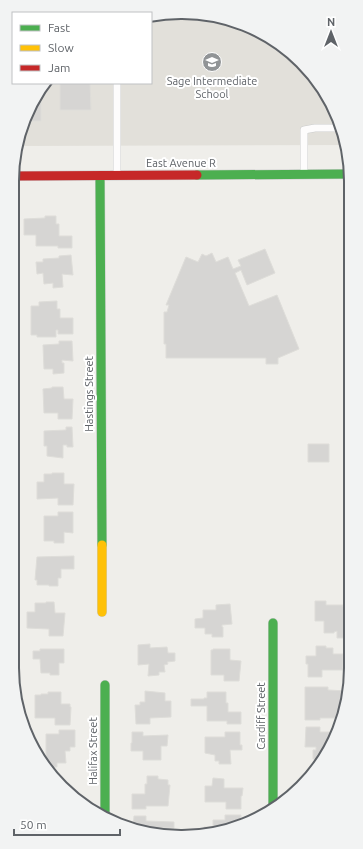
<svg xmlns="http://www.w3.org/2000/svg" width="363" height="849" viewBox="0 0 363 849" font-family="Ubuntu,sans-serif">
	<rect width="100%" height="100%" fill="#efeeea"/>
	<path fill="#e2e0da" d="M171,12L236,21L285,47L316,78L338,116L346,145L18,146L21,127L46,83H151V18Z"/>
	<path fill="#d6d5d3" stroke="#deddd9" d="M60,83H90L91,110H60Z
		M41,92V121H25Z
		M45,216H56V224H59V236H72V248H58V246H36V235H24V219L45,218Z
		M265,249L275,273L247,285L241,270L235,273L249,306L277,295L299,349L278,358V364H266V358H166V344H164V312H167L169,305H166L186,257L198,262L202,254L206,256L212,253L216,262L228,257L233,269L241,266L238,260Z
		M71,255L73,275L62,274L63,287L53,288V283L44,284L43,273L37,274L36,262H43V259L59,258V256Z
		M57,301V309H60V318H73V334H58V330H56V337H37V335H31V306H39V302Z
		M59,341H72L73,361L62,360V363H64V373L53,374V369H44L43,345L59,344Z
		M52,387H63L64,399H73L72,419H58V413H44L43,389L52,388Z
		M66,427H72L73,447H67V445H63V458L47,456V446H44V431L66,430Z
		M308,444H329V462H308Z
		M52,473H64V484H74L73,505H58V498L37,499V482H44V474H52Z
		M58,512H73V533L64,532V543H54V541H44V516H58Z
		M74,556V569H61V578H58V586H49V585H37V580H35L37,557Z
		M315,601H326V605H343V607H349V631H344V638H337V631L334,632V633H324V621H315Z
		M46,602H54L55,613H65L63,636H49V629L27,628V612H35V603H46Z
		M230,604L232,624L222,625V627H223V637H212V634H205V628H195V619L203,618V610H216V605Z
		M150,644V648L167,647L168,653H175V661L167,662L168,664L164,665L165,672H159V675L148,676L149,664L138,665V645Z
		M316,646H326V648H333V654H343V670H322V677H308V664H306V656H316Z
		M40,649H64V663H59V675H50V673H41L40,659H33V651H40Z
		M213,649H230V660L241,661L239,681H224V675H211V650H213Z
		M305,687H328V690L347,691L343,718H320V720H305Z
		M145,691L165,693V701H171V717L150,718V724H136L135,705H140V702H145Z
		M48,692H61V704H70V707H71L70,725H55V718H35V695H41V694H48Z
		M207,692H226V703H228V712H241V724H227V721H207V706H191V699H204V698H207Z
		M306,727H320V732H335V734L321,759H313V750H316V747H305Z
		M59,730H75V747H70V751H65L66,763H57V767H49V760H46V734H59Z
		M132,732H143V736L168,735L167,746H161V760H143V751H131V743H132Z
		M225,732H240V745H242V750H230L231,764H219V761H215V755L205,753V737H225Z
		M147,776H158V779L168,780V785H170L168,806H146V809H132V794H145V784H147Z
		M213,778L224,779V788H243L242,796H241V809H226V802H205V786H212Z
		M225,815H241V824L214,834H204V827H213V820H225Z
		M134,816H146V821L174,822V828H162V834H149L133,828Z"/>
	<g fill="none" stroke-linecap="round" stroke-linejoin="round">
		<defs>
			<path id="lane" d="M117,83V173
				M304,173V130L315,128H341"/>
			<path id="fast" d="M197,175L350,174
				M100,176L102,545
				M273,623V809
				M105,685V818"/>
			<path id="slow" d="M102,545V612"/>
			<path id="jam" d="M13,176L197,175"/>
		</defs>
		<use href="#lane" stroke="#cbcccc" stroke-width="8"/>
		<use href="#fast" stroke="#cacacb" stroke-width="10"/>
		<use href="#slow" stroke="#cacacb" stroke-width="10"/>
		<use href="#jam" stroke="#cacacb" stroke-width="10"/>
		<use href="#lane" stroke="#fdfcfc" stroke-width="7"/>
		<use href="#fast" stroke="#4caf50" stroke-width="9"/>
		<use href="#slow" stroke="#ffc107" stroke-width="9"/>
		<use href="#jam" stroke="#c62828" stroke-width="9"/>
	</g>
	<defs>
		<symbol id="school-disc" viewBox="-11 -11 22 22"><circle r="9.5" fill="#919496" stroke="#fff"/><path d="M0-5L7-2L0 1L-7-2ZM-4 1L0 2.5L4 1V4Q0 6-4 4Z" fill="#fff"/></symbol>
	</defs>
	<g fill-rule="evenodd">
		<use href="#school-disc" x="201" y="51" width="22" height="22"/>
	</g>
	<g text-anchor="middle" dominant-baseline="central" stroke-width="4" stroke-linejoin="round" paint-order="stroke">
		<g font-size="11" fill="#5f6368" stroke="#fff">
			<text x="212" y="81">Sage Intermediate<tspan x="212" dy="13">School</tspan></text>
		</g>
		<g font-size="11" fill="#5f6368" stroke="#fff">
			<text x="181" y="163">East Avenue R</text>
			<text transform="translate(89 394) rotate(-90)">Hastings Street</text>
			<text transform="translate(261 716) rotate(-90)">Cardiff Street</text>
			<text transform="translate(93 751) rotate(-90)">Halifax Street</text>
		</g>
	</g>
	<path d="M0 0H363V849H0ZM181 19H182A162 162 0 0 1 344 181V668A162 162 0 0 1 182 830H181A162 162 0 0 1 19 668V181A162 162 0 0 1 181 19Z" fill="#f2f3f3" fill-rule="evenodd"/>
	<path fill="none" stroke="#5f6368" stroke-width="2" d="M181 19H182A162 162 0 0 1 344 181V668A162 162 0 0 1 182 830H181A162 162 0 0 1 19 668V181A162 162 0 0 1 181 19Z"/>
	<rect x="12" y="12" width="140" height="72" fill="#ffffff" stroke="#bfc1c3"/>
	<rect x="20" y="25" width="20" height="6" fill="#4caf50" stroke="#bfc1c3"/>
	<text x="48" y="32" font-size="12" fill="#5f6368">Fast</text>
	<rect x="20" y="45" width="20" height="6" fill="#ffc107" stroke="#bfc1c3"/>
	<text x="48" y="52" font-size="12" fill="#5f6368">Slow</text>
	<rect x="20" y="65" width="20" height="6" fill="#c62828" stroke="#bfc1c3"/>
	<text x="48" y="72" font-size="12" fill="#5f6368">Jam</text>
	<g transform="translate(331 32)" stroke="#ffffff" stroke-width="3" paint-order="stroke">
	<path d="M0-3L7 15L0 10L-7 15Z" fill="#5f6368"/>
	<text y="-6" font-size="11" font-weight="bold" text-anchor="middle" fill="#5f6368">N</text>
	</g>
	<path d="M14 829v6h106v-6" fill="none" stroke="#5f6368" stroke-width="2"/>
	<text x="20" y="829" font-size="12" fill="#5f6368" stroke="#ffffff" stroke-width="3" paint-order="stroke">50 m</text>
</svg>
